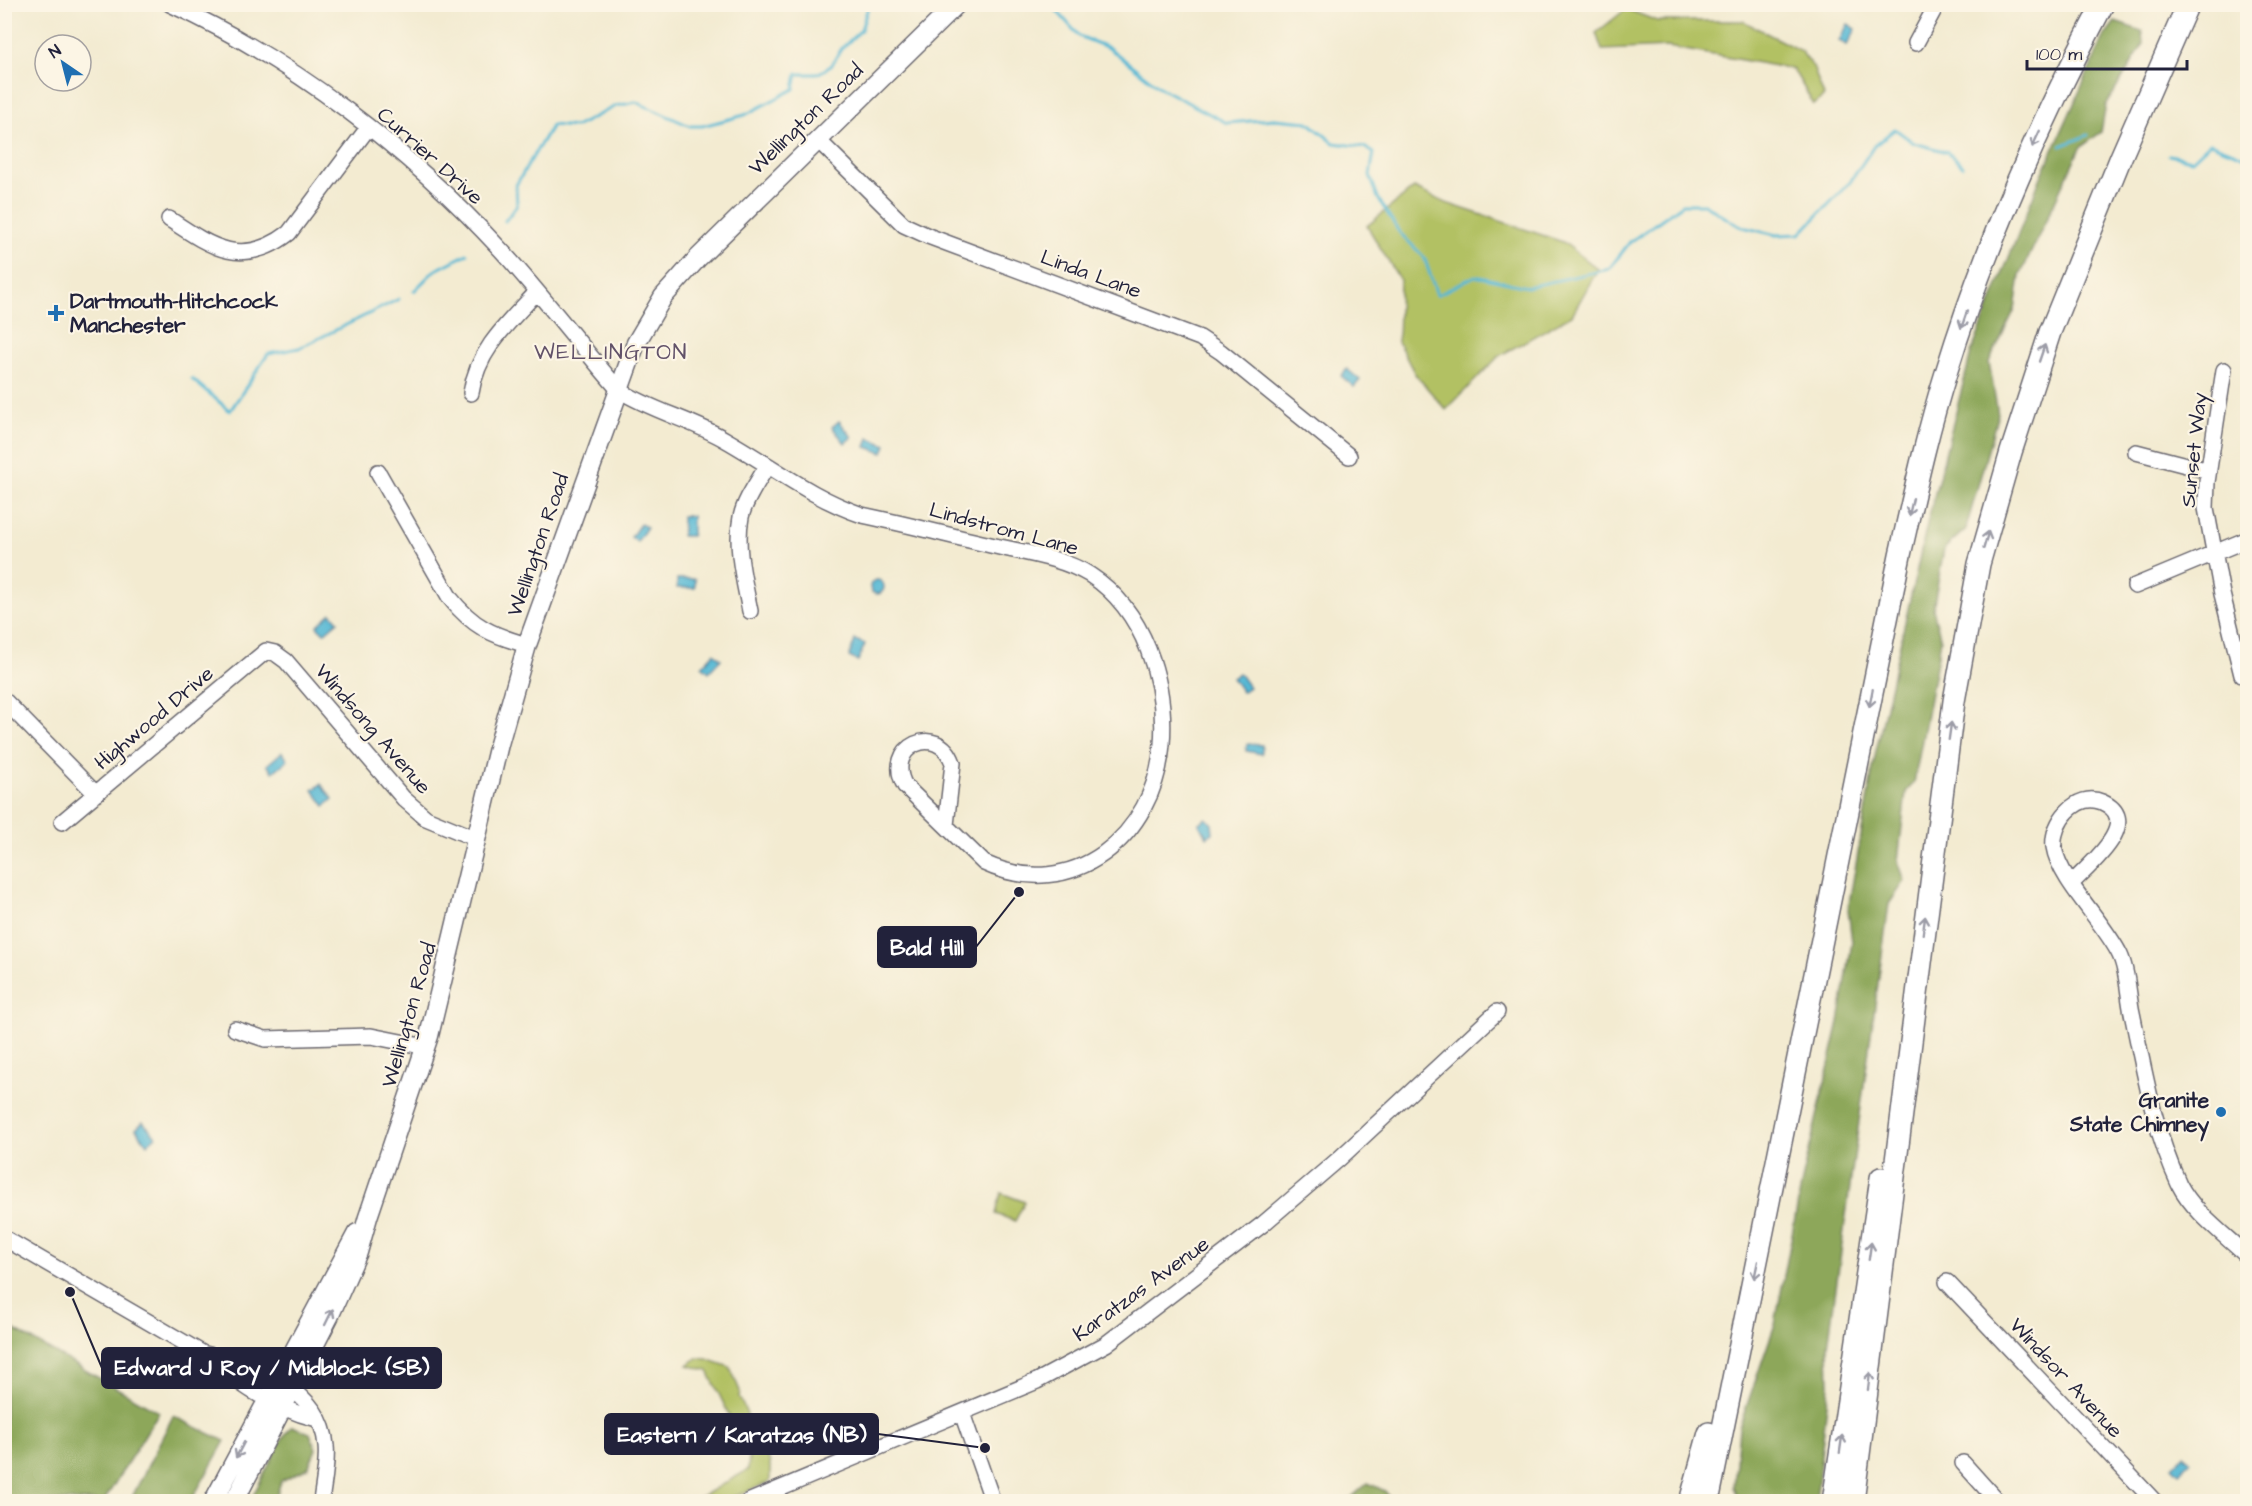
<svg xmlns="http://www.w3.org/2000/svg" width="2252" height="1506" viewBox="0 0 2252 1506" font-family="'Architects Daughter',sans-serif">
	<rect width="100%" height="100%" fill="#fcf5e5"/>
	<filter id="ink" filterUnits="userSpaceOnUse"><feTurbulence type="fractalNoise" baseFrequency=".0167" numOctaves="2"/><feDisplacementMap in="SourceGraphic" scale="12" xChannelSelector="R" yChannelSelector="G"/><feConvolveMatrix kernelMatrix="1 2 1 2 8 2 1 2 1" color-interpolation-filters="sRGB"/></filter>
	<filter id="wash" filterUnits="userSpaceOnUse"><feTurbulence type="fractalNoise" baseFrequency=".008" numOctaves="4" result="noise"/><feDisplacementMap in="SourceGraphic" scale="24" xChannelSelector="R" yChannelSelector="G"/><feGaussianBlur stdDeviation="1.35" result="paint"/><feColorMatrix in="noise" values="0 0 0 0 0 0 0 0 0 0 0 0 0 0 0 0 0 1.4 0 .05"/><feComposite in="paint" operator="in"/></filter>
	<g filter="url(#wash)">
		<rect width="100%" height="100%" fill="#f3ebd1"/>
		<path fill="#b2c164" stroke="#6a7250" stroke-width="1.5" d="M1626,9L1657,21H1743L1801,51L1813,67L1824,96L1814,105L1793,69L1668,47L1602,50L1596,33Z
			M1414,188L1446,203L1563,242L1598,269L1572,315L1499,356L1446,410L1415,374L1398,342L1400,280L1367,226Z
			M1001,1193L1025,1202L1015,1221L996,1214Z
			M697,1358L707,1359L730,1367L740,1391L739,1397L770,1463V1482L723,1501H693L748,1470L749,1457L708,1371L688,1365Z"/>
		<path fill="#8da75a" stroke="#58644a" stroke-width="1.5" d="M2115,22L2142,31L2143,45L2106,105L2101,132L2080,148L2020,276L2015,309L1989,362L1998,414L1966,529L1944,549L1933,609L1941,640L1914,783L1906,792L1898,861L1905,881L1889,904L1828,1346L1829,1385L1816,1501H1739L1734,1487L1739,1428L1775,1324L1802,1181L1839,1022L1852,942L1848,909L1876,751L1927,524L1971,353L2040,179L2105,35Z
			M4,1324L159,1412L104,1501H5Z
			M173,1416L225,1441L191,1501H130Z
			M292,1426L310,1433L316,1449L308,1468L281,1481L275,1501H250L284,1436Z
			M1368,1483L1385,1491L1393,1501H1347Z"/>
		<path fill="#55b8d4" stroke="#3c6d88" stroke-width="1.5" d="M1848,24L1856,29L1847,45L1839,41Z
			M1347,369L1360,380L1354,387L1341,376Z
			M839,421L852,437L845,443L832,427Z
			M869,438L886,445L883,453L866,447Z
			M682,516H692V536H682Z
			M640,524L647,527L637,542L631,537Z
			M677,579H695V588H677Z
			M870 587a7 7 0 1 1 14 0a7 7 0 1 1-14 0Z
			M331,613L338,621L324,633L317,626Z
			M855,640L865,644L858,661L849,657Z
			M714,653L721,659L709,672L702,666Z
			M1239,673L1249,687L1242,692L1232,678Z
			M1247,744L1262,745V754L1246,751Z
			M282,752L288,760L273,772L267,765Z
			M321,784L333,799L325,806L313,790Z
			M1206,818L1212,824L1213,833L1207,837L1199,824Z
			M143,1122L156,1136L147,1144L136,1129Z
			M2184,1455L2191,1461L2179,1473L2172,1466Z"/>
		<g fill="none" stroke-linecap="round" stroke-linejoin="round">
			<path stroke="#55b8d4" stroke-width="3" d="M1051,4L1079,36L1109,48L1162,89L1227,123L1274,119L1308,122L1334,143L1364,147L1374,153L1370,175L1378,198L1399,232L1424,257L1437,295L1475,276L1527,287L1609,269L1630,242L1683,204H1704L1739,226L1776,235L1800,234L1850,182L1874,146L1895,129L1914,143L1947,152L1963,166
				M2061,146L2088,135
				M2169,155L2192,160L2210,143L2248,158
				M505,221L517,205L516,185L552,125L575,127L616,106L636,102L690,126H702L745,115L794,89L797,74H817L831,66L841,49L861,30L869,4
				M414,291L434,271L467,254
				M192,379L230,411L268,354L299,348L399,299"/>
		</g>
	</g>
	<g filter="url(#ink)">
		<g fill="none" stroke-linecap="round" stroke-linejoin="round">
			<defs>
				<path id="minor" d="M170,4C295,61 408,149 501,250C542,295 579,344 619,390C652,411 692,420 726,440C772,466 812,498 862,515C906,524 951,536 995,546C1026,553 1063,558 1090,575C1144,610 1167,682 1162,744C1155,836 1073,904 984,863L905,786C883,747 938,721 953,763L946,825
					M1916,43L1937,4
					M818,140L904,225L928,236L1200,338L1221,352L1349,456
					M169,219C211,247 242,269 289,233L368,128
					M2224,370L2207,482L2206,508L2222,594L2242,675
					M471,393C477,350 509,322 537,292
					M2136,452L2209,471
					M378,472L450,598C473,627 492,635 527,645
					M2135,586L2248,539
					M750,611C744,580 735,547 741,517C745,499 758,482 767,466
					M4,700L96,794
					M62,822L266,651L275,653L286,661L404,799L426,818L477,839
					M2072,883C2088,866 2145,821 2102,802C2077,791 2051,823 2054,847C2059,880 2105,923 2120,955C2128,972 2128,995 2132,1013C2144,1070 2154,1131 2179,1184C2193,1212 2225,1235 2248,1257
					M235,1029L265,1039L371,1036L426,1047
					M4,1238L202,1353C234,1381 275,1409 317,1419
					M1947,1282L2155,1502
					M205,1354C253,1364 322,1389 326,1446C328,1463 323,1484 321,1502
					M962,1413L993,1502
					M1963,1463L1998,1502
					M748,1502L1037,1381L1106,1344L1263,1224L1340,1158L1497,1012"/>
				<path id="major" d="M213,1502L357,1233
					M234,1502L329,1317L358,1252L368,1217L429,1036L499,744L527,645L636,343L663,297L697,259L957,4"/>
				<path id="highway" d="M1690,1502L1709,1433
					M1708,1502L1900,555C1914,494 1927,433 1946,373C1985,246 2040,122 2103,4
					M1833,1502L1881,1178
					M1853,1502L1954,701L1979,564L2011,452L2050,332L2121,157L2188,4"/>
			</defs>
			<use href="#minor" stroke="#6b6870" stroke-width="18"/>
			<use href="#major" stroke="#6b6870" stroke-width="21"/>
			<use href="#highway" stroke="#6b6870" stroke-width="24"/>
			<use href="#minor" stroke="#fff" stroke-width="15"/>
			<use href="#major" stroke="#fff" stroke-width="18"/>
			<use href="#highway" stroke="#fff" stroke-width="21"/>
		</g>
		<defs><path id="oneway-shaft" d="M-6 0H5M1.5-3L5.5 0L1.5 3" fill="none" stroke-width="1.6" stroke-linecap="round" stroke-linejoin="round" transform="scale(1.5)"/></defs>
		<g stroke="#9c9ca7">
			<use href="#oneway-shaft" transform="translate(2036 139) rotate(115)"/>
			<use href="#oneway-shaft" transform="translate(1964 320) rotate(109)"/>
			<use href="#oneway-shaft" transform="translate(2042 353) rotate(-71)"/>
			<use href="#oneway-shaft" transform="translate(1911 507) rotate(103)"/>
			<use href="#oneway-shaft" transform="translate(1986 540) rotate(-74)"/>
			<use href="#oneway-shaft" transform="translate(1871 698) rotate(101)"/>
			<use href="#oneway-shaft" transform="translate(1950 731) rotate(-82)"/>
			<use href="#oneway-shaft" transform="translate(1924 925) rotate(-82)"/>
			<use href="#oneway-shaft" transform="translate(1870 1251) rotate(-82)"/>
			<use href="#oneway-shaft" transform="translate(1756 1270) rotate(102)"/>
			<use href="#oneway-shaft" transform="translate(329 1317) rotate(-64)"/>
			<use href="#oneway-shaft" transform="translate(1869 1381) rotate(-83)"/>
			<use href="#oneway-shaft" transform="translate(1841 1444) rotate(-82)"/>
			<use href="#oneway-shaft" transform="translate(240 1450) rotate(118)"/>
		</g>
	</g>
	<g fill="#1f6fb2" stroke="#fcf5e5" stroke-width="2">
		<path d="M53 304h6v6h6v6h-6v6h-6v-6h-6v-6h6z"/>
		<circle cx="2221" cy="1112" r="6"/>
	</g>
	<g text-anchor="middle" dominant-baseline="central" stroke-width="4.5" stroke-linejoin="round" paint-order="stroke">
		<g font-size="21" fill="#22223b" stroke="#fcf5e5">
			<text transform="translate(806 119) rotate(-44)">Wellington Road</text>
			<text transform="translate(430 156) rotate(42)">Currier Drive</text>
			<text transform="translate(1091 274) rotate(20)">Linda Lane</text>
			<text transform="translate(2194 450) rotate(-84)">Sunset Way</text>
			<text transform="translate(1004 529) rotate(15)">Lindstrom Lane</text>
			<text transform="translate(538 545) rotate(-71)">Wellington Road</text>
			<text transform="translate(154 718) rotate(-40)">Highwood Drive</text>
			<text transform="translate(373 729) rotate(49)">Windsong Avenue</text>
			<text transform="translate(409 1015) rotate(-74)">Wellington Road</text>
			<text transform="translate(1141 1289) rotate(-36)">Karatzas Avenue</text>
			<text transform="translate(2066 1378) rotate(47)">Windsor Avenue</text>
		</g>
		<g font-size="21" font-weight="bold" fill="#22223b" stroke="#fcf5e5" text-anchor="start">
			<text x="70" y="301">Dartmouth-Hitchcock<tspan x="70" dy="24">Manchester</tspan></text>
			<text x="2209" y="1100" text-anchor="end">Granite<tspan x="2209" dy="24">State Chimney</tspan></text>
		</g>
		<g font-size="22" letter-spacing="1.5" fill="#625269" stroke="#fcf5e5">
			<text x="611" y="352">WELLINGTON</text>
		</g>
	</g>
	<path fill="none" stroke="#22223b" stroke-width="2" d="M1019 892L976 947M70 1292L102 1368M985 1448L878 1434"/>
	<g fill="#22223b" stroke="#fcf5e5" stroke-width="2">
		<circle cx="1019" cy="892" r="6"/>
		<circle cx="70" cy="1292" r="6"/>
		<circle cx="985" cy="1448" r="6"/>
	</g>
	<g fill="#22223b" stroke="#22223b" stroke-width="2">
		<rect x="878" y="927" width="98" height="40" rx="6"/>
		<rect x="102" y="1348" width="339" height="40" rx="6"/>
		<rect x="605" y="1414" width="273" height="40" rx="6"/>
	</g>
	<g font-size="22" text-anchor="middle" font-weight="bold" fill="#fff">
		<text x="927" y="955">Bald Hill</text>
		<text x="272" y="1375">Edward J Roy / Midblock (SB)</text>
		<text x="742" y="1442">Eastern / Karatzas (NB)</text>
	</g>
	<rect width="2252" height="1506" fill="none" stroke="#fcf5e5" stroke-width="24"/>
	<g transform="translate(63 63) rotate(325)"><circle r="28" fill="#fcf5e5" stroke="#a5a1a1" stroke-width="1.5"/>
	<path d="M0-4.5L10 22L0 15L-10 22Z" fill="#1f6fb2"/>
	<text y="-9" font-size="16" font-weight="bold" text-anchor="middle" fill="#22223b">N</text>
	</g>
	<path d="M2027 60v9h160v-9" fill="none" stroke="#22223b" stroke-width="3"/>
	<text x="2036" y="60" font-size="18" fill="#22223b" stroke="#fcf5e5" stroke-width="4.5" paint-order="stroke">100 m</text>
</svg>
